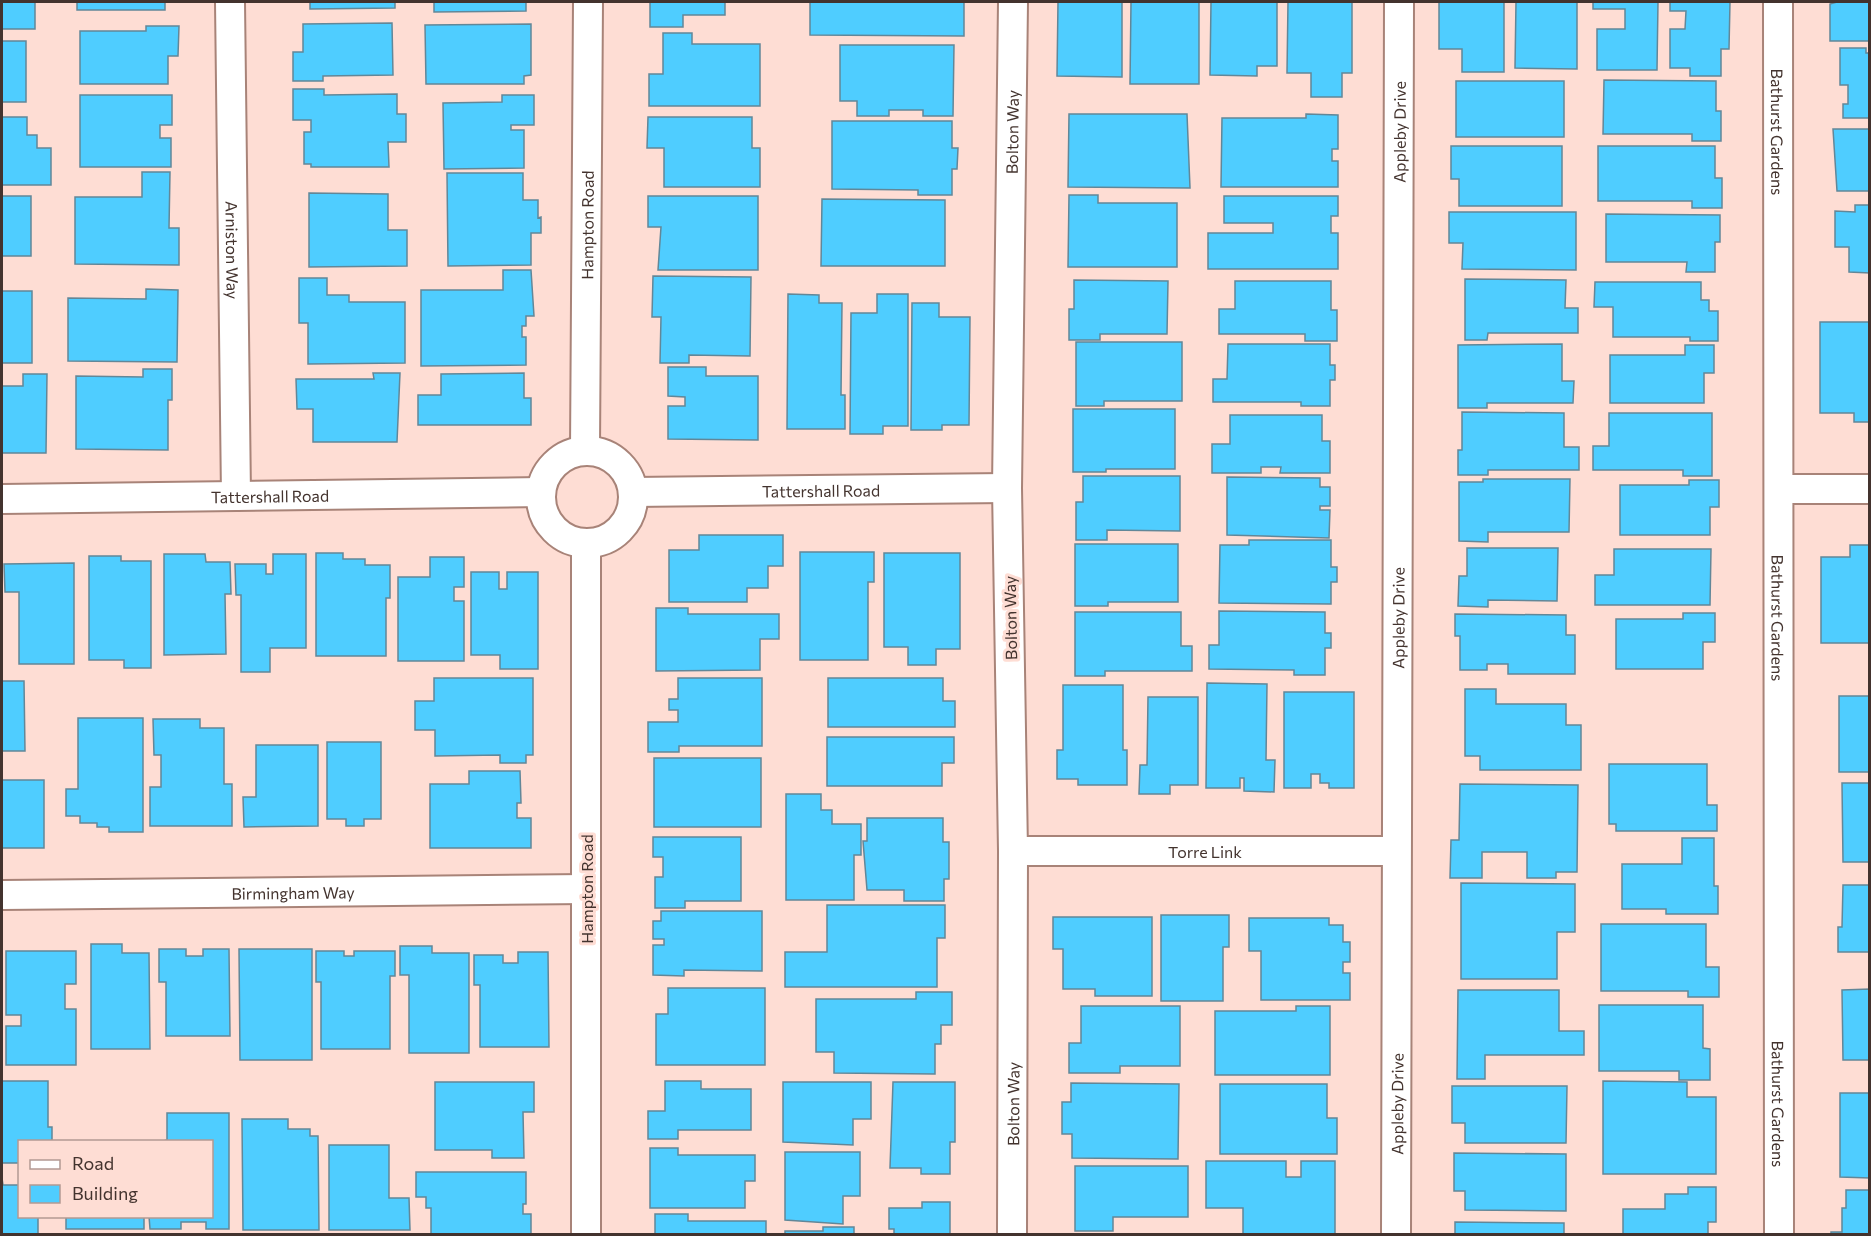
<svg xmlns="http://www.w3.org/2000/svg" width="1871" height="1236" viewBox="0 0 1871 1236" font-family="Commissioner,sans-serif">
	<rect width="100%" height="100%" fill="#feddd4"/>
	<path fill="#4fcdff" stroke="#628798" stroke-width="1.5" d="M2,2H35V29H2Z
		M77,2H165V10H77Z
		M310,2H395V8L310,9Z
		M434,2H526V11L434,12Z
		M650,2H725V15H683V27H650Z
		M810,2H964V36L810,35Z
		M1058,2H1122V77L1057,76Z
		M1131,2H1199V84H1130Z
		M1211,2H1277V66H1257V76L1210,75Z
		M1288,2H1352V73H1342V97H1311V73H1287Z
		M1439,2H1504V72H1462V49H1439Z
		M1516,2H1577V69L1515,68Z
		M1593,2H1658L1657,70H1597V29H1625V9H1593Z
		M1670,2H1730L1729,49H1721V76H1690V68H1670V29H1685L1686,11H1670Z
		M1837,2H1870V41H1830V4Z
		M392,23L393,75L323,76V81H293V52H303V24Z
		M531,24V75L524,76V84H426L425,25Z
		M146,26H179L178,56H168V84H80V31H146Z
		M663,33H692V44H760V106H649V74H663Z
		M2,41H26V102H2Z
		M840,45H954L953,116H923V110H889V116H857V101H840Z
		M1840,48H1866V53H1870V118H1843V104H1848V85H1840Z
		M1604,80L1716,81V111H1721V141H1692V134H1603Z
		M1456,81H1564V137H1456Z
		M293,89H324V95L397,94V114H406V142H388L389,167H311V164H304V132H311V120H293Z
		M80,95H172V125H160V138H171V167H80Z
		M502,95H534V125H511V130H524V168L444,169L443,103L502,102Z
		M1069,114H1187L1190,188L1068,187Z
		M1306,114L1338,115V149H1332V161H1338V187H1221L1222,118H1306Z
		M2,117H27V135H37V148H51V185H2Z
		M648,117H752V148H760V187H664V148H647Z
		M832,121H952V148H958L957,169H952V195H918V190L832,189Z
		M1833,129H1870V191H1837Z
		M1451,146H1562V206H1459V179H1451Z
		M1598,146H1715V178H1722V208H1692V201H1598Z
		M142,172H170L169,228H179V265L75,264V197H142Z
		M447,173H523V200H538V218L541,217V233H531V265L448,266Z
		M309,193L388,194V230H407V266L309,267Z
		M1069,195H1098V203H1177V267H1068Z
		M2,196H31V256H2Z
		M648,196H758V270H658L661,227H648Z
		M1224,196H1338V216H1331V233H1338V269H1208V233H1273V223H1224Z
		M822,199L945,200V266H821Z
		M1855,205H1870V273L1849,272V247H1835V211L1855,212Z
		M1449,212H1576V270L1462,269L1463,243H1449Z
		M1606,214L1720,215V242H1715V272H1686L1687,262H1606Z
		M503,270H531L534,316H526V326H522V337H526V365L421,366V290H503Z
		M653,276L751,277L750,356L689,355V363H660L661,317H652Z
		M299,278H327V295H349V302H405V363L308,364V323H299Z
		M1465,279L1566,280L1565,308H1578V333H1488L1487,340H1465Z
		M1074,280L1168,281L1167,334H1100V340H1069V309H1074Z
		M1235,281H1331V310H1337V341H1305V334H1219V309H1235Z
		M1595,282H1701V300H1709V311H1718V341H1690V337H1613V307H1594Z
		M146,289L178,290L177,362L68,361V298L146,299Z
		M2,291H32V363H2Z
		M788,294L819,295V303H842L841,395H845V429H787Z
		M877,294H908V426H883V434H850L851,313H877Z
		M912,303H939V317H970L969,425H942V430H911Z
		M1820,322H1870V422H1854V413H1820Z
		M1076,342H1182V401H1104V406H1076Z
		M1228,344H1330V365H1335V380H1330V406H1301V402H1213V379H1227Z
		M1562,344V381H1574L1573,403H1487V408H1458V345Z
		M1685,345H1714V373H1704V403H1610V355H1685Z
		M668,367H706V376H758V440L668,439V406H685V397L668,396Z
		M143,369H172V400H168V450L76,449V376L143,377Z
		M373,373H400L397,442H313V409H297L296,379H374Z
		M524,373V398H531V425H418V395H441V374Z
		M23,374H47L46,453H2V386H23Z
		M1073,409H1175V469H1106V472H1073Z
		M1462,412L1564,413V447H1579V470H1488V475H1458V450H1462Z
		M1609,413H1712V476H1683V470H1593V446H1609Z
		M1230,415H1322V441H1330V473H1280L1281,467H1261V473H1212V444H1230Z
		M1083,476H1180V531L1107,530V540H1076V502H1083Z
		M1227,477L1320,478V487H1330V506H1320V510H1330L1329,538L1227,535Z
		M1483,479H1570L1569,532H1488V542L1459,541V482H1483Z
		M1689,480H1719V507H1710V535H1620V485H1689Z
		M699,535H783V566H768V588H747V602H669V550H699Z
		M1249,540H1331V567H1337V582H1331V604L1219,603L1220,545H1249Z
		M1075,544H1178V602H1108V606H1075Z
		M1850,545H1870V643H1821V557H1850Z
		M1467,548H1558L1557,601L1488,600V607L1458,606L1459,576H1467Z
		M1614,549H1711L1710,605H1595V575H1614Z
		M800,552H874V582H868V660H800Z
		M316,553H343V559H365V565H390V598H386V656H316Z
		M884,553H960V649H936V665H908V647H884Z
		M164,554H205L206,562H230L231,594H225L226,654L164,655Z
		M273,554H306V648H270V672H241V595H236L235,564H266V574H273Z
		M89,556H121V561H151V668H124V660H89Z
		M430,557H464V587H454V601H464V661H398V577H430Z
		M74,563V664H19V592H5L4,564Z
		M471,572H499V589H507V572H538V669H500V655H471Z
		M656,608H688V614H779V639H760V670L656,671Z
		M1219,611L1325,612V633H1331V648H1325V675H1294V670L1209,669V645H1219Z
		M1075,612H1181V646H1192V671H1105V676H1075Z
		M1683,613H1715V642H1703V669H1616V619H1683Z
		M1455,614L1566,615V635H1575V674H1508V664H1487V670H1460V636H1455Z
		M434,678H533V755H526V763H500V755L435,756V730H415V701H434Z
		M678,678H762V746H679V752H648V722H678V710H669V699H678Z
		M828,678H943V701H955V727H828Z
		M2,681H24L25,751H2Z
		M1207,683L1267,684L1266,760H1275L1274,792L1244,791V778H1240V788H1206Z
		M1063,685H1123V750H1127V785H1078V779H1057V750H1063Z
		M1465,689H1496V704H1566V725H1581V770H1480V756H1465Z
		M1284,692H1354V788H1329V783H1320V774H1311V788H1284Z
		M1839,696H1870V772H1839Z
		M1148,697H1198V785H1170V794H1139L1140,765H1147Z
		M78,718H143V832H109V827H97V823H80V816H66V789H78Z
		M153,719H200V728H224V784H232V826H150V787H161V755H154Z
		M827,737H954V763H942V786H827Z
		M327,742H381V819H364V826H346V819H327Z
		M256,745H318V826L244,827L243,797H256Z
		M654,758H761V827H654Z
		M1609,764H1707V805H1717V831H1616V824H1609Z
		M469,771H520L521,803H517V818H531V848H430V784H469Z
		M2,780H44V848H2Z
		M1842,783H1870V862H1843Z
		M1460,784L1578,785L1577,872H1556V878H1527V852H1482V878H1450L1451,840H1459Z
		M786,794H821V810H832V824H861V855H854V900H786Z
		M867,818H943V842H949V879H944V901H904V890H867L863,841H867Z
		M653,837H741V901H685V908H655V877H663V857H653Z
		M1682,838H1714V886H1718V914H1666V909H1622V864H1682Z
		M1461,883L1575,884V932H1557V979H1461Z
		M1843,885H1870V952H1838V927H1842Z
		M827,905H945V938H937V987H785V952H827Z
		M661,911H762V971L684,970V976L653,975V945H664V939H653V921H661Z
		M1161,915H1229V947H1223V1001H1161Z
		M1053,917H1152V996H1095V989H1063V949H1053Z
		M1249,918H1329V925H1343V942H1350V962H1343V973H1350V1000H1261V951H1249Z
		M1601,924H1706V967H1719V997H1688V991H1601Z
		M91,944H122V953H149L150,1049H91Z
		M400,946H432V953H469V1053H409V975H400Z
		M159,949H186V956H203V949H229L230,1036H166V982H159Z
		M239,949H312V1060H240Z
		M6,951H76V984H65V1009H76V1065H6V1026H21V1015H6Z
		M316,951H344V956H354V951H395V976H390V1049H321V982H316Z
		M518,952H548L549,1047H480V985H474V955H503V963H518Z
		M668,988H765V1065H656V1014H668Z
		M1870,989V1060H1843L1842,990Z
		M1458,990H1559V1031H1584V1055H1485V1079H1457Z
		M916,992H952V1025H941V1044H935V1074L834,1073V1052H816V999H916Z
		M1599,1005H1703V1048L1710,1049V1080H1679V1071H1599Z
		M1081,1006H1180V1066H1120V1073H1069V1043H1081Z
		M1296,1006H1330V1075H1215V1011H1296Z
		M2,1081H48V1127H52V1142H20V1163H2Z
		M665,1081H701V1089H751V1130H678V1139H648V1111H665Z
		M1603,1081L1687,1082V1097H1716V1174H1603Z
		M435,1082H534V1112H523L524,1158H492V1150H435Z
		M783,1082H871V1119H853V1145L783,1142Z
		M893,1082H955V1142H950V1174H921V1168H890Z
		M1071,1083L1179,1084L1178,1159L1072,1158V1134H1062V1102H1071Z
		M1220,1084H1327V1118H1337V1154H1220Z
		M1452,1086H1567L1566,1143H1465V1123H1452Z
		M1840,1093H1870V1178L1840,1177Z
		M167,1113H229V1229H206V1222H181V1229H150L149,1216H212V1142H160L167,1140Z
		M242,1119H288V1129H310V1136H318L319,1230H243Z
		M329,1145H389V1198H409L410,1230H329Z
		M650,1148H678V1155H755V1181H745V1208H650Z
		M785,1152H860V1196H843V1224L785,1220Z
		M1454,1153L1566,1154V1211L1465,1210V1191H1454Z
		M1206,1161H1286V1177H1301V1161H1335V1234H1243V1208H1206Z
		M1075,1166H1188V1217H1113V1231H1075Z
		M416,1172H526V1204H523V1214H531V1234H431V1208H426V1197H416Z
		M2,1178L3,1185H20V1216H38V1234H2Z
		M1688,1187H1716V1222H1708V1234H1605H1623V1209H1665V1194H1688Z
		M1846,1190H1870V1234H1831V1232H1842V1208H1846Z
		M922,1202H950V1234H957H894V1229H889V1208H922Z
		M655,1214H688V1221H766V1234H655Z
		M66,1216H144V1229H66Z
		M1455,1222L1564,1223V1234H1455Z
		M823,1227H854V1234H785V1231H823Z"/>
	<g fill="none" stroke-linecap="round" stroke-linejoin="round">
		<defs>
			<g id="minor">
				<path id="s1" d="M230,2L236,496"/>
				<path id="s2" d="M1778,2L1779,1234"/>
				<path id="s3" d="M585,450L588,2"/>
				<circle cx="587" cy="497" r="46"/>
				<path d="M1780,489H1870"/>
				<path id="s4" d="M633,492L1007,488"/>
				<path id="s5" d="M2,499L541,492"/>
				<path d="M586,543V1234"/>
				<path id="s6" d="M1013,851H1396"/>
				<path id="s7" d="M2,895L586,889"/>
				<path id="s8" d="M1012,1234L1013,851L1007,488L1013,2"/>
				<path id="s9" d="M1396,1234L1399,2"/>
			</g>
		</defs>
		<use href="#minor" stroke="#a88378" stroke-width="32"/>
		<use href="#minor" stroke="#fff" stroke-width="28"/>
	</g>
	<g text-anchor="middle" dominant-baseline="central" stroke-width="6" stroke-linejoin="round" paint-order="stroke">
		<g font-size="16" fill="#43332e" stroke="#feddd4">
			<text stroke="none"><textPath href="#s8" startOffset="1102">Bolton Way</textPath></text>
			<text stroke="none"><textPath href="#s9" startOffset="1102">Appleby Drive</textPath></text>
			<text stroke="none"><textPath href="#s2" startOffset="130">Bathurst Gardens</textPath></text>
			<text stroke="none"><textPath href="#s3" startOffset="225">Hampton Road</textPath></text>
			<text stroke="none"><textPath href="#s1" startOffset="248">Arniston Way</textPath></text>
			<text stroke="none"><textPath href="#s4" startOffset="188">Tattershall Road</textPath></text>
			<text stroke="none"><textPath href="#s5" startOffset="268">Tattershall Road</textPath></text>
			<text transform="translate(1010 618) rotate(-91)">Bolton Way</text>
			<text stroke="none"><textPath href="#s9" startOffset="616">Appleby Drive</textPath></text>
			<text stroke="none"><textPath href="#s2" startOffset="616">Bathurst Gardens</textPath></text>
			<text stroke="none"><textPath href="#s6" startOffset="192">Torre Link</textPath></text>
			<text transform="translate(586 889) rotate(-90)">Hampton Road</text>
			<text stroke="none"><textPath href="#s7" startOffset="291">Birmingham Way</textPath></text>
			<text stroke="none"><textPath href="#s8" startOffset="130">Bolton Way</textPath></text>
			<text stroke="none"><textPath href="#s9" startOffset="130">Appleby Drive</textPath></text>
			<text stroke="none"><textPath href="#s2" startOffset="1102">Bathurst Gardens</textPath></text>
		</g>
	</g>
	<rect width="1871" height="1236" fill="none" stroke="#43332e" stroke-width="6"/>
	<rect x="18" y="1140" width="195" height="78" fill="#feddd4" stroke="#b39992" stroke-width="1.5"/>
	<rect x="30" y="1160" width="30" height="9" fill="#ffffff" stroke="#b39992" stroke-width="1.5"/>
	<text x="72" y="1170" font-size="18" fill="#43332e">Road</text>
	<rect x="30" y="1185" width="30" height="18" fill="#4fcdff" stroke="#b39992" stroke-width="1.5"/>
	<text x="72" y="1200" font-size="18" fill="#43332e">Building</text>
</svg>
